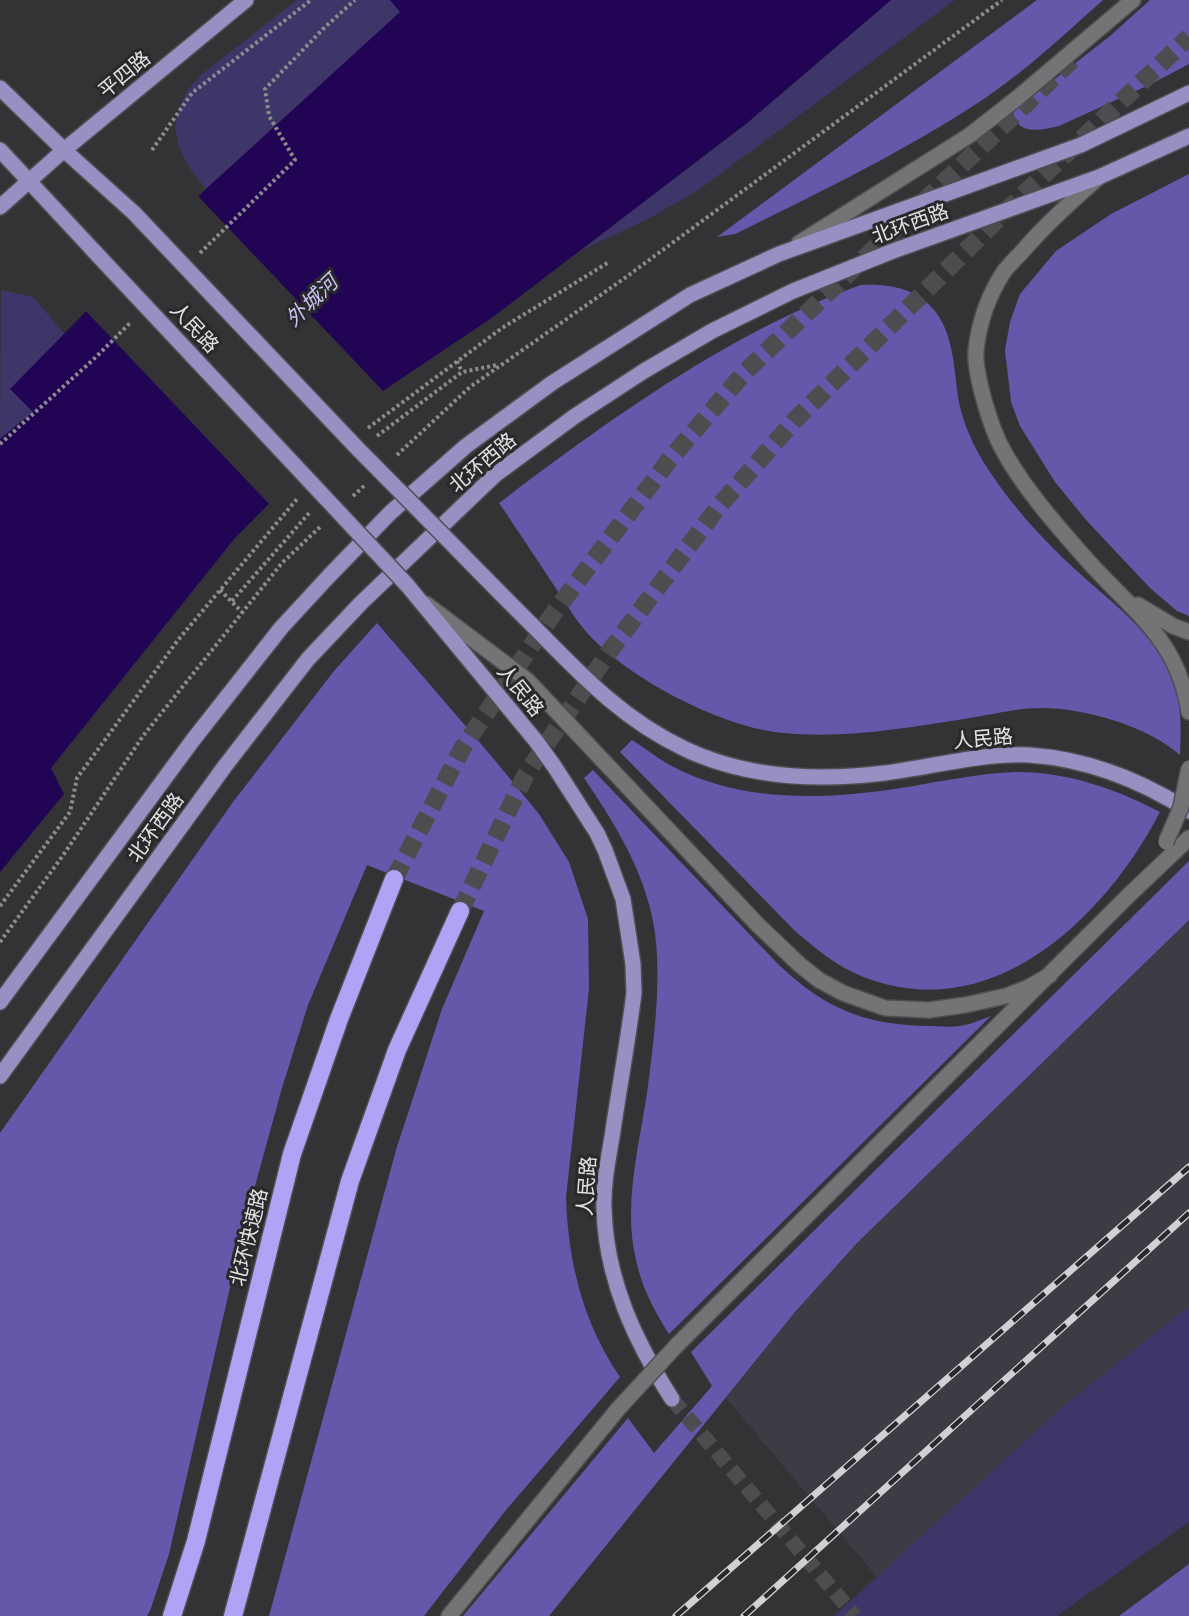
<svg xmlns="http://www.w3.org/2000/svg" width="1189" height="1616" viewBox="0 0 1189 1616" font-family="'Asap Condensed','Noto Sans SC',sans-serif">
	<rect width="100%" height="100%" fill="#333336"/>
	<path fill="#3c3c45" d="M1189,920V1306L1061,1408L877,1577L726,1398L795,1312L857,1243Z"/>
	<path fill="#3e3568" d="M297,0H414L206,189L190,169L178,145L175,125L179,109L187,91L202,74Z
		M891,0H955L700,189L648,219L580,251L747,123Z
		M1,290L33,297L65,334L10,389L33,412L0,439Z
		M1189,1306V1522L1057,1616H834L1061,1408Z"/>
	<path fill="#6757aa" d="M1037,0H1103C1067,32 1031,66 991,94C910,149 822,191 735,234L717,237Z
		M1150,0H1189V64L1151,84L1059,126C1043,130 1017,136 1013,113L1019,107L1110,36Z
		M1189,174V616L1177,611L1150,588L1087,521L1055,482L1020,426L1011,402L1005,350L1010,322L1020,294L1056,251L1111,214Z
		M861,285C889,284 916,288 935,311C957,339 953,379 961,411C967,432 976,451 988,469C1012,506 1044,541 1077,571C1113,604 1154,632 1172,679C1182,703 1181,729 1180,755C1148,726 1084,708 1041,708C1016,708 989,715 964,719C905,728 844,739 784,733C724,728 641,684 598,644C581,629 569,608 557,590C538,561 519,532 499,503C609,420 731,331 861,285Z
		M377,623L493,758L539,814L569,862L588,919L589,989L566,1197C568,1262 583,1323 620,1377L506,1510L424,1616H269L396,1150L442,1009L484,911L367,865L308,1005L282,1088L245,1222L169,1554L150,1611L147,1616H0V1133L233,802L334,671Z
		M632,740C645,748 657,758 670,765C739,803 825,800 901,788C939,782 978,773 1017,772C1068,772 1116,789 1160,812C1105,918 991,1029 861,976C836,966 814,947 794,930L620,752Z
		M593,770L775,961C822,1007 862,1025 928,1026C939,1026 954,1028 965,1025C974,1023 982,1019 991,1016L669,1334C655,1312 643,1290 637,1264C622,1209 639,1147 647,1093C653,1048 659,1002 657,956C655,889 621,832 584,778Z
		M1189,861V920L857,1243L795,1312L549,1616H463L628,1418L654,1453L712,1386L691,1352Z
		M1189,1564V1616H1119Z"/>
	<path fill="#220455" d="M390,0H891L747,123L493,317L377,395L235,538L51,768L64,794L0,872V439L33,412L10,389L206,189L400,12Z"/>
	<path fill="#333336" d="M197,195L385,393L271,506L84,309Z"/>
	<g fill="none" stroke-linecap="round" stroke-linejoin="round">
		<path stroke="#4d4d50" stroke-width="15" stroke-dasharray="15 8" stroke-linecap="butt" d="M672,1399L855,1616"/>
		<path stroke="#4d4d50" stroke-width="18" stroke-dasharray="18 9" stroke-linecap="butt" d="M394,879L462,749L555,611L670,459L745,372L1072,60
			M460,911L526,774L609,652L719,506L795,420L1007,210L1189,37"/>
		<defs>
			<path id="minor" d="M1099,177C1072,201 1045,225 1021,253C1015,259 1008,266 1003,273C989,295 979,323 976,350C974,373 991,429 1003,450C1024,489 1059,528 1088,561C1134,612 1178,640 1189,712
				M799,243L970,135L1016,99L1133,0
				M426,604L527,680L758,925L800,965L819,980L843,993L885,1008L929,1010L965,1005L1006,996L1027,988L1050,975
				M1138,605L1173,626L1189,632
				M677,1345L1128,896L1189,838
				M449,1616L618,1409"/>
			<path id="major" d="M0,88L64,150L134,213
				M0,150L93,250
				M0,207L64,150L246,0
				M452,544C481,574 511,604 541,634C586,680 626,721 685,749C746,778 819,781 885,773C933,767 980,753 1029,755C1088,759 1139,779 1189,811
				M407,585L536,741L554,766L597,833L605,850L623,899L633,964L634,993C628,1041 619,1089 612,1137C608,1161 603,1185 604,1209C606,1280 635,1341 672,1399
				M0,1002L193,740L281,628L329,576L390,513L466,446L552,383L690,295L779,254L1081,145L1189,93
				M0,1076L225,766L308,659L361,603L495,475L575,416L644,371L712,331L793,291L893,251L1099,177L1189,136"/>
			<path id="highway" d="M172,1616L196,1541L292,1154L339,1019L394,879
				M233,1616L350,1181L397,1050L460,911"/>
		</defs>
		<use href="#minor" stroke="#4f4f52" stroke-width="18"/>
		<use href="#major" stroke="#4f4f52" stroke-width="18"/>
		<use href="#highway" stroke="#4f4f52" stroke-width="21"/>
		<path stroke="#8c8c8e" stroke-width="4" stroke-dasharray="3 3" stroke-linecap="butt" d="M152,150L192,93L311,0
			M200,253L295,160L269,116L265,89L325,27L355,0
			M457,361L462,372
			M368,428L502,328L609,262
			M377,436L462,372L497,365
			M0,444L96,357L131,322
			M397,455L470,387L622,280L1002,0
			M353,496L365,485
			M220,590L242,612
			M232,601L310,512
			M0,906L70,812L77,778L178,640L297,499
			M0,942L64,854L143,736L282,563L321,526"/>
		<use href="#minor" stroke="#747477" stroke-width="15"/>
		<use href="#major" stroke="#9790c3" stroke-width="15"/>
		<use href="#highway" stroke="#aea3f5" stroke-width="18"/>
		<defs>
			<path id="rail" d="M676,1616L1189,1167
				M744,1616L1189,1213"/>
		</defs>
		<use href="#rail" stroke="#d1d1d3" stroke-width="7"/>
		<use href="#rail" stroke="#29292c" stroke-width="4.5" stroke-dasharray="14" stroke-linecap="butt"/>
		<defs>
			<path id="minor-bridge" d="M1166,842L1181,807L1189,768
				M618,1409L677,1345"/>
			<path id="major-bridge" d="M134,213L358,449L452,544
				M93,250L407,585"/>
		</defs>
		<use href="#minor-bridge" stroke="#4f4f52" stroke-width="18" stroke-linecap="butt"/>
		<use href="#major-bridge" stroke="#4f4f52" stroke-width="18" stroke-linecap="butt"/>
		<use href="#minor-bridge" stroke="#747477" stroke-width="15"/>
		<use href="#major-bridge" stroke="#9790c3" stroke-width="15"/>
	</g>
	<g text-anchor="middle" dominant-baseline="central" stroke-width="6" stroke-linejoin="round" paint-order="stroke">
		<g font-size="20" fill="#e3e3e5" stroke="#29292c">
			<text transform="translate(124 74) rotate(-40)">平四路</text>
			<text transform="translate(910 223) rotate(-20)">北环西路</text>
			<text transform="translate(195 327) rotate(47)">人民路</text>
			<text transform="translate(482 462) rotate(-40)">北环西路</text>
			<text transform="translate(521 690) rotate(51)">人民路</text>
			<text transform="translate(983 738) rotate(-5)">人民路</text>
			<text transform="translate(155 827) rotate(-54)">北环西路</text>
			<text transform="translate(586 1186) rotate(-86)">人民路</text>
			<text transform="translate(248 1237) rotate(-76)">北环快速路</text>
		</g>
		<g font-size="21" font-style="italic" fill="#c9c5f2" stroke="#29292c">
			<text transform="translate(311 300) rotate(-44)">外城河</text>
		</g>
	</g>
</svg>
